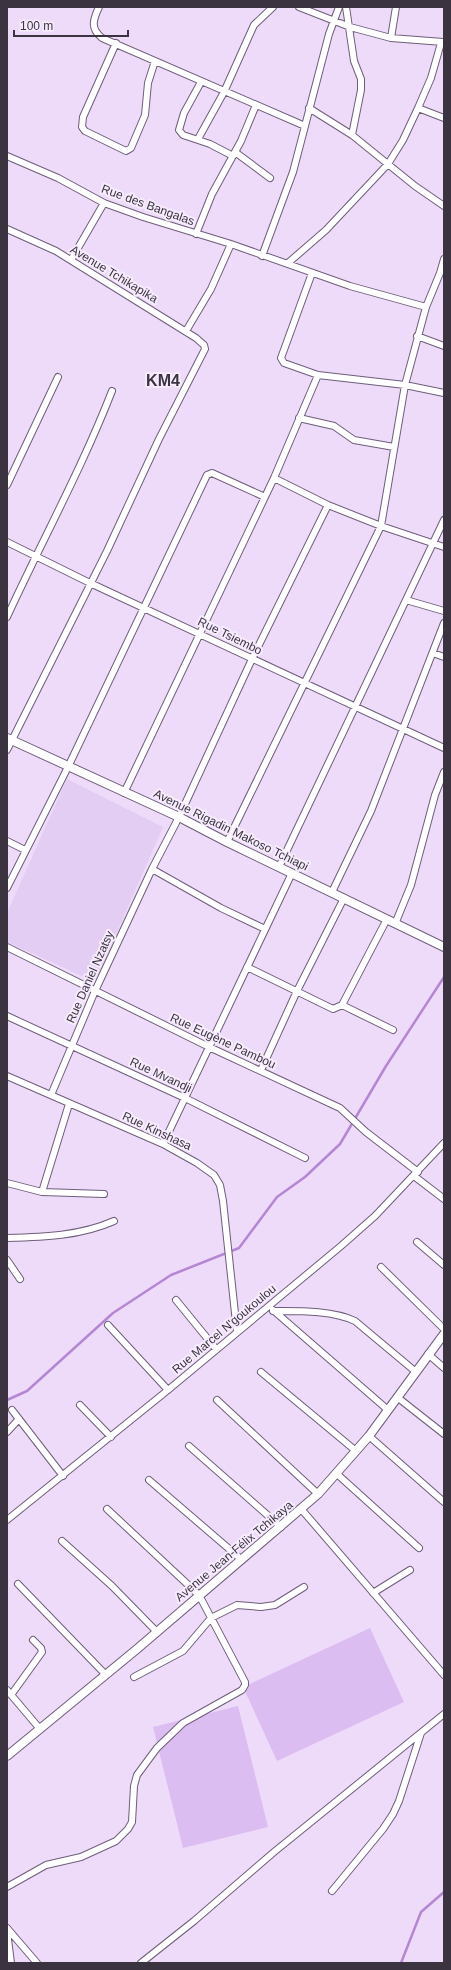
<svg xmlns="http://www.w3.org/2000/svg" width="451" height="1970" viewBox="0 0 451 1970" font-family="Helvetica,sans-serif">
	<rect width="100%" height="100%" fill="#eedbfa"/>
	<path fill="#e3cdf2" d="M67,779L163,827L95,982L7,942V913Z"/>
	<path fill="#dcbdf1" d="M370,1628L404,1702L277,1761L243,1687Z
		M238,1706L268,1827L183,1848L153,1727Z"/>
	<g fill="none" stroke-linecap="round" stroke-linejoin="round">
		<path stroke="#b587d2" stroke-width="2.5" d="M7,1400L27,1391L113,1313L171,1275L239,1248L277,1197L305,1177L340,1144L386,1066L444,977
			M401,1963L421,1912L444,1892"/>
		<defs>
			<path id="minor" d="M99,7C93,20 90,28 102,38L305,126
				M299,7L350,27L391,38L443,42
				M346,7L354,61L361,79V90L352,135
				M391,38L396,7
				M116,43L83,117L82,127L85,131L126,151L131,148L145,115L148,83L155,61
				M201,82L184,113L179,130L183,135L210,144L233,156
				M309,108L352,135L415,186L444,206
				M418,108L444,118
				M198,139L224,92L254,25L273,7
				M235,152L270,178
				M7,156L58,178L104,203L143,217L231,244L350,286L426,307
				M7,229L56,251L196,338L204,345L205,349L159,439L107,551L7,750
				M196,234L212,194L241,141L256,105
				M262,256L293,172L329,34L339,7
				M71,260L104,203
				M288,263L326,230L388,164L403,140L418,108L431,78L441,43
				M312,273L281,358L284,363L318,375L405,385L444,393
				M186,331L211,289L231,244
				M417,336L444,346
				M299,418L334,426L354,440L394,447
				M274,478L328,505L381,526L444,547
				M7,485L58,377
				M7,542L90,583L444,748
				M406,600L444,611
				M7,617C42,541 82,468 112,391
				M433,653L444,657
				M124,793L274,478L318,375
				M7,841L25,850
				M227,842L381,526L405,385L426,307L440,273L444,259
				M279,867L444,520
				M152,869L221,908L265,929
				M7,888L68,767L207,475L212,473L265,497
				M332,892L371,811L444,623
				M395,924L411,885L435,795L444,772
				M7,947L209,1047L340,1108L366,1132L418,1172
				M247,967L333,1009L342,1005L387,919
				M342,1005L393,1030
				M7,1016L185,1098L305,1158
				M261,1070L297,991L344,898
				M7,1076L163,1144L197,1163L214,1175L220,1185L223,1201L237,1332
				M51,1095L95,991L152,869L179,817L252,659L328,505
				M163,1144L292,873
				M414,1176L444,1199
				M7,1183L42,1192L104,1194
				M42,1192L69,1104
				M7,1238C44,1237 80,1236 114,1221
				M417,1242L444,1265
				M7,1260L20,1279
				M381,1267L444,1329
				M176,1300L216,1349
				M273,1310L388,1410
				M273,1311C298,1311 333,1310 355,1321L416,1372
				M108,1325L168,1390
				M428,1354L444,1368
				M261,1372L356,1451
				M397,1397L444,1434
				M217,1400L318,1494
				M80,1405L111,1437
				M12,1410L63,1476
				M7,1432L19,1419
				M369,1436L444,1502
				M189,1446L281,1527
				M337,1474L419,1548
				M149,1480L242,1560
				M302,1510L444,1675
				M7,1520L168,1390L341,1246L375,1216L444,1143
				M62,1541L112,1586L157,1632
				M18,1584L105,1674
				M373,1593L410,1570
				M134,1677L183,1651L211,1618L237,1605L261,1607L275,1605L304,1587
				M7,1690L40,1729
				M11,1695L42,1652L41,1648L33,1640
				M7,1887L46,1865L81,1857L116,1841L128,1829L132,1822L134,1786L137,1775L157,1748L183,1723L242,1690L245,1685V1682L199,1595L107,1509
				M332,1891L383,1829L393,1814L399,1801L421,1733
				M7,1928L37,1963
				M7,1931L11,1963
				M141,1963L194,1921L274,1852L444,1714"/>
			<path id="tertiary" d="M7,738L179,817L227,842L444,947
				M7,1756L137,1649L318,1494L369,1436L444,1334"/>
		</defs>
		<use href="#minor" stroke="#6e5e79" stroke-width="8"/>
		<use href="#tertiary" stroke="#6e5e79" stroke-width="10"/>
		<use href="#minor" stroke="#fff" stroke-width="6"/>
		<use href="#tertiary" stroke="#fff" stroke-width="8"/>
	</g>
	<g text-anchor="middle" dominant-baseline="central" stroke-width="4" stroke-linejoin="round" paint-order="stroke">
		<g font-size="12" fill="#3b3440" stroke="#f7ecfe">
			<text transform="translate(148 205) rotate(20)">Rue des Bangalas</text>
			<text transform="translate(114 274) rotate(31)">Avenue Tchikapika</text>
			<text transform="translate(230 636) rotate(26)">Rue Tsiembo</text>
			<text transform="translate(231 830) rotate(26)">Avenue Rigadin Makoso Tchiapi</text>
			<text transform="translate(90 977) rotate(-66)">Rue Daniel Nzatsy</text>
			<text transform="translate(223 1041) rotate(25)">Rue Eugène Pambou</text>
			<text transform="translate(161 1075) rotate(25)">Rue Mvandji</text>
			<text transform="translate(157 1131) rotate(25)">Rue Kinshasa</text>
			<text transform="translate(224 1329) rotate(-40)">Rue Marcel N'goukoulou</text>
			<text transform="translate(234 1551) rotate(-40)">Avenue Jean-Félix Tchikaya</text>
		</g>
		<g font-size="16" font-weight="bold" fill="#3b3440" stroke="#f7ecfe">
			<text x="163" y="380">KM4</text>
		</g>
	</g>
	<rect width="451" height="1970" fill="none" stroke="#3b3440" stroke-width="16"/>
	<path d="M14 30v6h114v-6" fill="none" stroke="#3b3440" stroke-width="2"/>
	<text x="20" y="30" font-size="12" fill="#3b3440" stroke="#f7ecfe" stroke-width="3" paint-order="stroke">100 m</text>
</svg>
